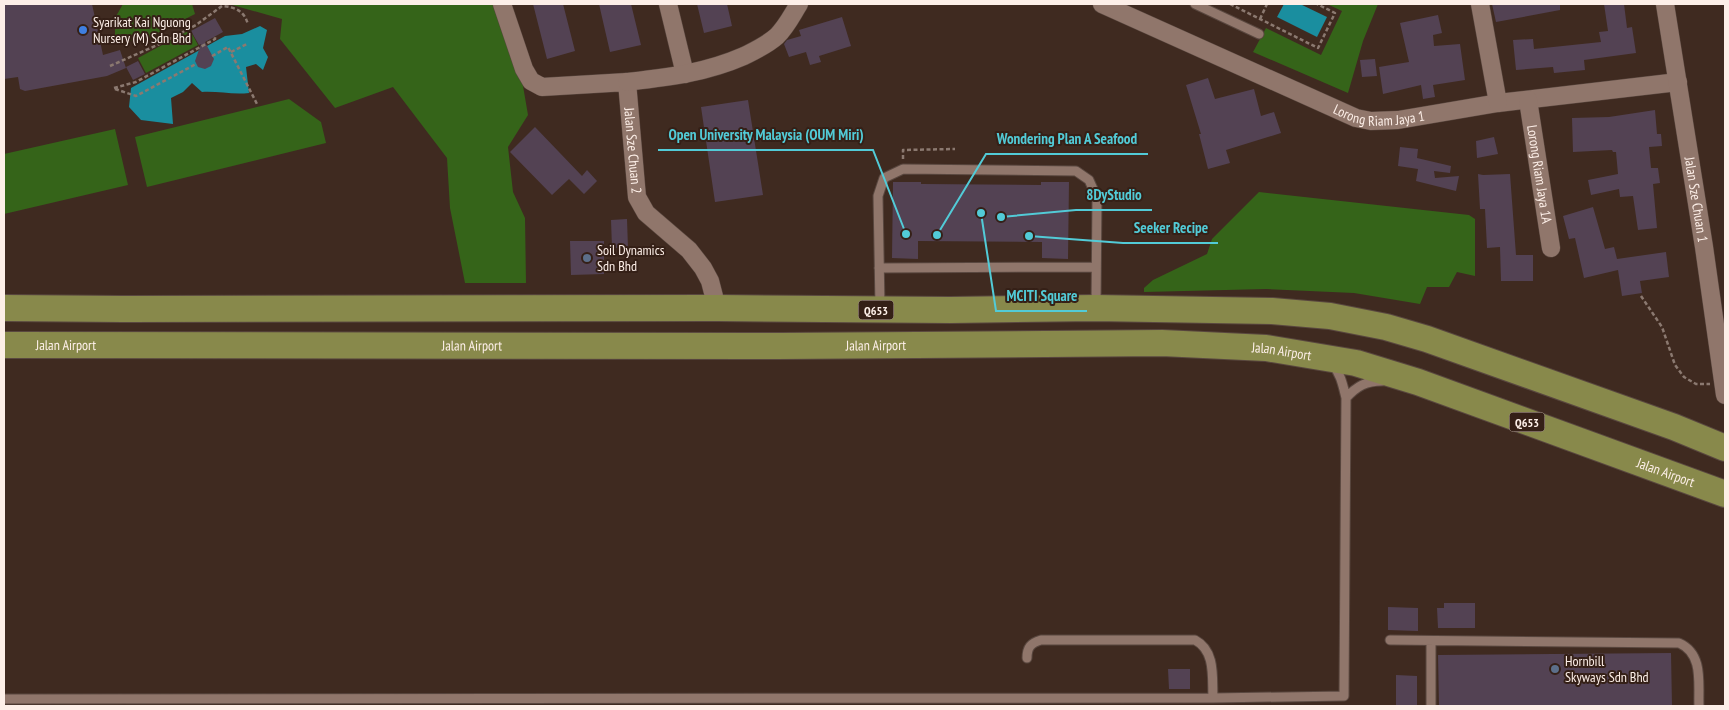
<svg xmlns="http://www.w3.org/2000/svg" width="1729" height="710" viewBox="0 0 1729 710" font-family="'PT Sans Narrow',sans-serif">
	<rect width="100%" height="100%" fill="#3f2a20"/>
	<path fill="#356419" d="M123,4H192L195,14L138,43L115,37V18Z
		M229,4H497L522,80L528,115L508,147L513,192L525,218L526,283H465L450,208L447,158L393,87L335,108L280,39L282,19Z
		M1327,4H1378L1363,41L1348,93L1253,52L1266,28L1321,55L1342,11Z
		M190,30L198,45L146,73L138,58Z
		M289,99L321,122L326,143L147,187L135,137Z
		M115,129L128,185L4,214V154Z
		M1259,192L1469,215L1475,219V276L1457,272L1449,287H1427L1420,304L1354,293L1266,289L1144,292V288L1153,280L1207,254L1212,239Z"/>
	<path fill="#1a8e9f" d="M1284,4H1300L1327,17L1317,37L1277,17Z
		M260,26L267,30L263,48L268,57L263,70L256,64L246,67L249,93C233,95 218,91 202,92L192,83L183,92L171,98L173,124L141,120L129,107L131,88L225,36L242,34Z"/>
	<path fill="#534253" d="M4,4H92L103,55L120,50L126,68L107,76L25,91L20,89L18,77L4,79Z
		M533,4H563L575,51L547,59Z
		M599,4H631L641,45L610,52Z
		M697,4H727L732,26L704,33Z
		M1492,4H1560V10L1496,22Z
		M1604,4H1624L1627,28L1632,27L1636,53L1584,60L1585,70L1554,73L1553,67L1516,70L1513,40L1533,39L1534,49L1601,42L1599,32L1608,31Z
		M1438,15L1442,33L1433,35L1434,46L1460,44L1465,80L1433,85L1435,97L1423,99L1421,85L1383,94L1379,67L1409,62L1400,23Z
		M842,17L851,46L819,56L821,62L810,65L806,52L789,57L784,44L787,40L801,36L799,30Z
		M215,18L223,32L205,42L214,59L211,66L205,69L198,67L195,61L201,44L199,45L191,31Z
		M1375,59L1377,76L1362,77L1360,60Z
		M138,61L145,74L133,80L126,67Z
		M1208,78L1215,99L1254,89L1261,116L1274,112L1281,133L1226,150L1230,163L1208,169L1199,134H1201L1186,85Z
		M748,100L763,195L715,202L701,107Z
		M1655,110L1657,134H1661L1662,146L1649,147L1651,168H1658L1660,183L1653,184L1657,228L1638,230L1633,196L1620,197L1619,189L1591,195L1588,180L1618,174L1616,152H1613L1612,150L1573,152L1572,118L1609,117Z
		M535,127L582,176L587,170L597,181L584,194L569,179L552,195L510,152Z
		M1494,137L1498,154L1477,158L1476,141Z
		M1400,147L1418,149L1417,158L1451,166L1450,173L1434,171L1435,178L1459,176L1456,191L1416,181L1418,169L1398,166Z
		M1478,174L1483,175L1510,174L1516,255H1533V281H1501L1500,247L1487,248L1485,209H1480Z
		M893,182H921V184L1041,185V182H1069L1068,259L1042,258V242L918,241V259L892,258Z
		M1593,207L1605,249L1614,247L1617,259L1666,252L1669,277L1640,281L1642,293L1622,296L1618,270L1584,278L1575,238L1569,239L1563,216Z
		M627,219L628,248H612L611,220Z
		M570,241H604V274L571,275Z
		M1444,603H1475V628H1438L1437,608H1444Z
		M1388,607L1418,608V631L1388,630Z
		M1671,653L1672,706H1439L1438,655Z
		M1168,669H1190V689H1169Z
		M1396,675L1417,676V705H1396Z"/>
	<g fill="none" stroke-linecap="round" stroke-linejoin="round">
		<defs>
			<path id="lane" d="M1195,4L1259,34
				M879,268L1096,267
				M880,307L878,196L884,178L903,169L1076,171L1089,180L1097,198L1096,305
				M1346,398C1357,386 1366,381 1382,381
				M1390,640L1679,643C1704,654 1698,684 1699,706
				M1431,641V706
				M1027,658C1027,647 1031,643 1041,640H1195C1216,651 1212,678 1213,698L1344,696L1346,398C1343,386 1341,374 1332,364
				M4,699L1213,698"/>
			<g id="street">
				<path id="s1" d="M502,4L524,69L531,81L542,87L627,82L637,197L646,213L689,250L703,268L710,281L717,308"/>
				<path d="M668,4L685,74"/>
				<path id="s2" d="M1102,4L1356,118L1371,121L1398,120L1498,103L1678,82"/>
				<path d="M1480,4L1498,103"/>
				<path id="s3" d="M1665,4L1704,247L1725,395"/>
				<path d="M627,82C669,77 705,73 744,56C756,50 767,45 777,36C787,26 792,15 799,4"/>
				<path id="s4" d="M1528,100L1551,248"/>
			</g>
			<g id="primary">
				<path d="M4,308L123,309L717,308L950,310L1095,308L1272,311L1330,316L1386,327L1427,339L1674,427L1725,448"/>
				<path id="s5" d="M4,345L780,346L1162,343L1266,348L1356,363L1418,382L1725,494"/>
			</g>
		</defs>
		<use href="#lane" stroke="#59473f" stroke-width="11"/>
		<use href="#street" stroke="#59473f" stroke-width="19"/>
		<use href="#primary" stroke="#59473f" stroke-width="28"/>
		<path stroke="#8b7970" stroke-width="2.5" stroke-dasharray="4 2.5" stroke-linecap="butt" d="M1230,4L1318,48L1335,13L1317,4
			M1260,19L1267,4
			M231,52L247,44
			M212,56L228,47L258,106
			M110,66L164,42L196,25L222,6C235,7 245,11 248,25
			M114,88L136,82L215,39V36
			M115,89L136,96L196,64
			M903,159V150L955,149
			M1641,296L1662,327L1675,365L1684,377L1696,384H1710"/>
		<use href="#lane" stroke="#90766b" stroke-width="9"/>
		<use href="#street" stroke="#90766b" stroke-width="18"/>
		<use href="#primary" stroke="#88894b" stroke-width="26"/>
	</g>
	<circle fill="#3f7fe0" stroke="#352017" stroke-width="2" cx="83" cy="30" r="5"/>
	<g fill="#5c6f8a" stroke="#352017" stroke-width="2">
		<circle cx="587" cy="258" r="5"/>
		<circle cx="1555" cy="669" r="5"/>
	</g>
	<g text-anchor="middle" dominant-baseline="central" stroke-width="4" stroke-linejoin="round" paint-order="stroke">
		<g fill="#352017" stroke="#c1b1a9" stroke-width="1">
			<rect x="858.5" y="300.5" width="35" height="19" rx="4"/>
			<rect x="1509.5" y="412.5" width="35" height="19" rx="4"/>
		</g>
		<g font-size="12" font-weight="bold" fill="#fdefe8">
			<text x="876" y="310">Q653</text>
			<text x="1527" y="422">Q653</text>
		</g>
		<g font-size="14" fill="#fdefe8" stroke="#352017" text-anchor="start">
			<text x="93" y="22">Syarikat Kai Nguong<tspan x="93" dy="16">Nursery (M) Sdn Bhd</tspan></text>
			<text x="597" y="250">Soil Dynamics<tspan x="597" dy="16">Sdn Bhd</tspan></text>
			<text x="1565" y="661">Hornbill<tspan x="1565" dy="16">Skyways Sdn Bhd</tspan></text>
		</g>
		<g font-size="14" fill="#fdefe8" stroke="#352017">
			<text stroke="none"><textPath href="#s2" startOffset="301">Lorong Riam Jaya 1</textPath></text>
			<text stroke="none"><textPath href="#s1" startOffset="249">Jalan Sze Chuan 2</textPath></text>
			<text stroke="none"><textPath href="#s4" startOffset="75">Lorong Riam Jaya 1A</textPath></text>
			<text stroke="none"><textPath href="#s3" startOffset="198">Jalan Sze Chuan 1</textPath></text>
			<text stroke="none"><textPath href="#s5" startOffset="62">Jalan Airport</textPath></text>
			<text stroke="none"><textPath href="#s5" startOffset="468">Jalan Airport</textPath></text>
			<text stroke="none"><textPath href="#s5" startOffset="872">Jalan Airport</textPath></text>
			<text stroke="none"><textPath href="#s5" startOffset="1278">Jalan Airport</textPath></text>
			<text stroke="none"><textPath href="#s5" startOffset="1682">Jalan Airport</textPath></text>
		</g>
	</g>
	<path fill="none" stroke="#52cbd7" stroke-width="2" d="M906 234L873 150H658M937 235L986 154H1148M1001 217L1076 210H1152M1029 236L1123 243H1218M981 213L996 311H1087"/>
	<g fill="#52cbd7" stroke="#352017" stroke-width="2">
		<circle cx="906" cy="234" r="5"/>
		<circle cx="937" cy="235" r="5"/>
		<circle cx="1001" cy="217" r="5"/>
		<circle cx="1029" cy="236" r="5"/>
		<circle cx="981" cy="213" r="5"/>
	</g>
	<g font-size="15" text-anchor="middle" font-weight="bold" fill="#52cbd7" stroke="#352017" stroke-width="4" stroke-linejoin="round" paint-order="stroke">
		<text x="766" y="140">Open University Malaysia (OUM Miri)</text>
		<text x="1067" y="144">Wondering Plan A Seafood</text>
		<text x="1114" y="200">8DyStudio</text>
		<text x="1171" y="233">Seeker Recipe</text>
		<text x="1042" y="301">MCITI Square</text>
	</g>
	<rect width="1729" height="710" fill="none" stroke="#fdefe8" stroke-width="10"/>
</svg>
